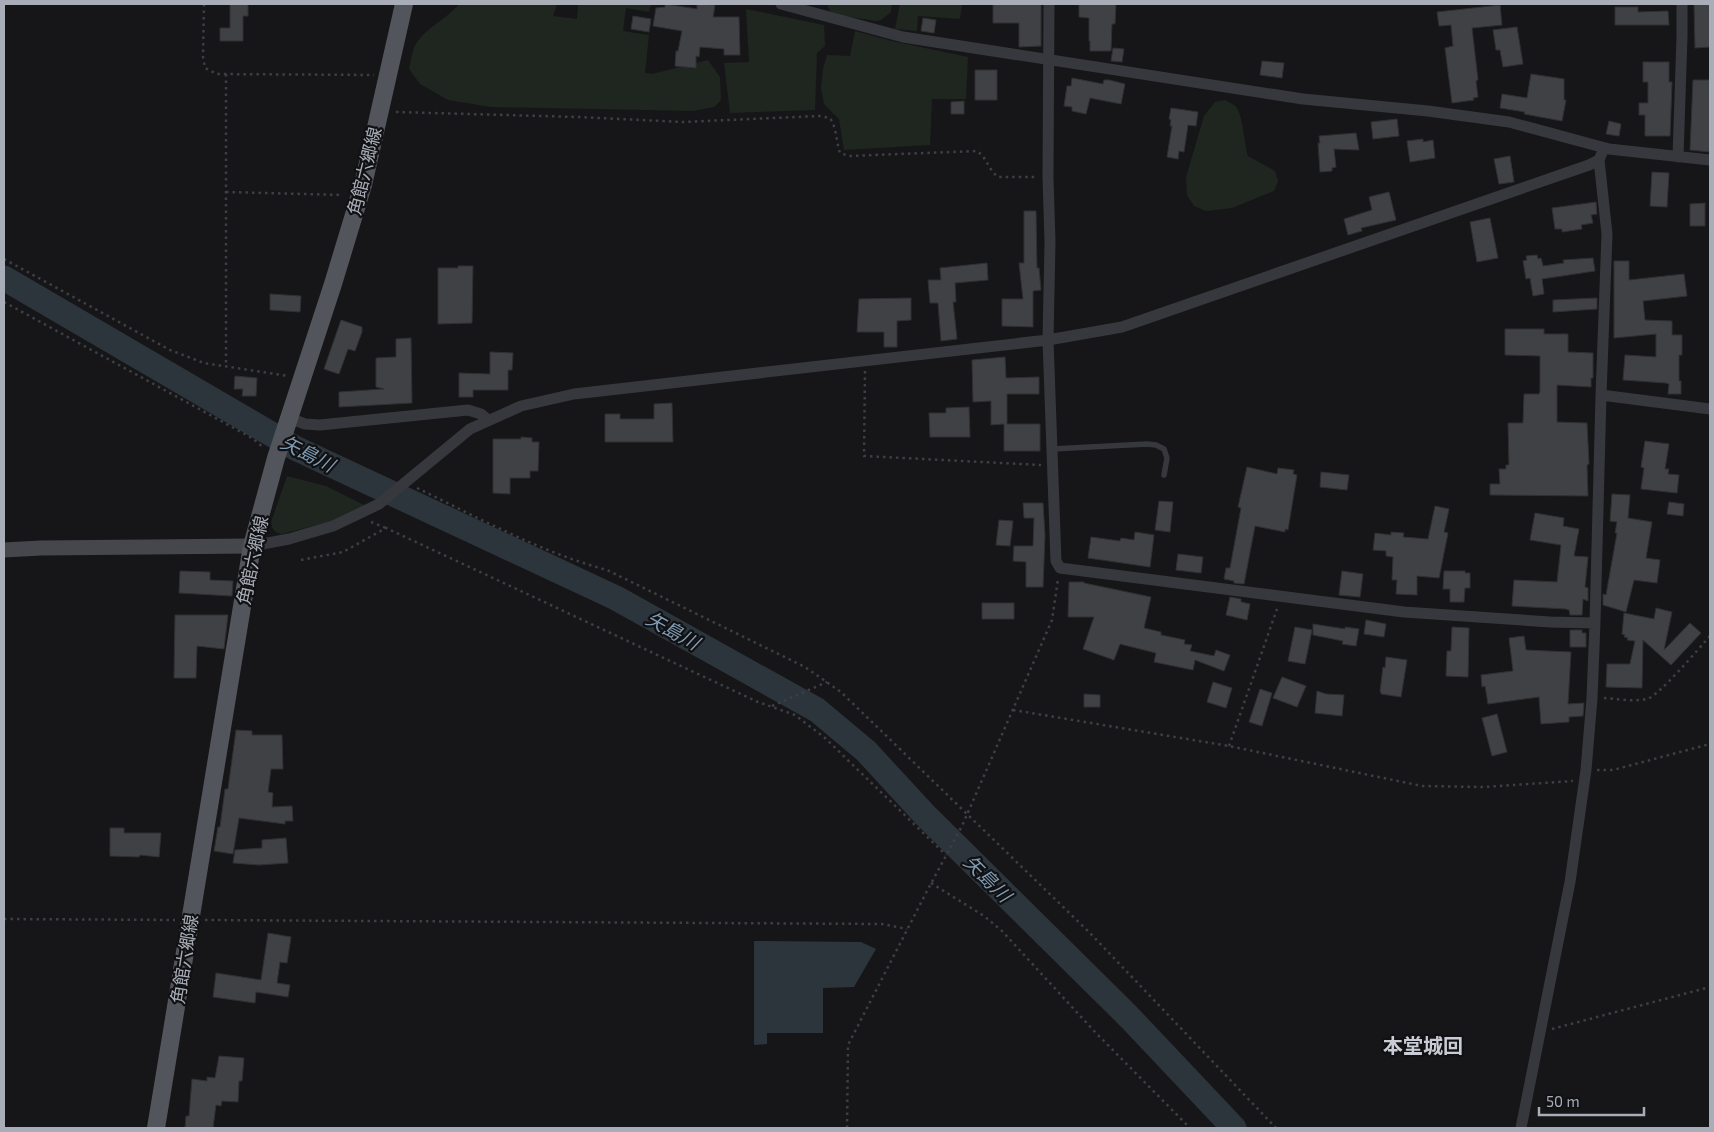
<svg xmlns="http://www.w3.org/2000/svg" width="1714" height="1132" viewBox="0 0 1714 1132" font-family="'Exo 2','Noto Sans JP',sans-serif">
	<rect width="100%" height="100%" fill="#161618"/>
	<path fill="#1e261f" d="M459,4H557L553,16L577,19L578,4H651L649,12L626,8L623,31L649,35L645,73L652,74L708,60L720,77L721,100L714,107L693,111L491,107L448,100L420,84L409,69C411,61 412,49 417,42C428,26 447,19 459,4Z
		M827,4H892L891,12L881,20L876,21L831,14Z
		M900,4H962L960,19L918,16L917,31L895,29Z
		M746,9L824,25L825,46L817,53L815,110L730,113L724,63L749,62Z
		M855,31L892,41L968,57L966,99H932L930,145L844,150L839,119L824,104L821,88L823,69L827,55L850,56Z
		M1225,100C1228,102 1234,104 1236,107C1243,115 1244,143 1248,156L1275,171L1278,181L1274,191L1232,208L1206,211L1194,206L1187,195L1186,177L1204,116L1215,102Z
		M287,476L326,486L364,505L329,522L281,534C274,532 272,529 271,522Z"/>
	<path fill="#2c353c" d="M754,941L861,942L876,949L854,987L823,988V1033H767V1044L754,1045Z"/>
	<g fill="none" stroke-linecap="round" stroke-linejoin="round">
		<path stroke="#2c353c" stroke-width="25" d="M4,278L295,448L616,598L817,710L866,751L925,815L1129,1017L1234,1128"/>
	</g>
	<path fill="#404145" stroke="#303034" d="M230,4H248V16H243V41H220V28H230Z
		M665,4L697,9V4L715,5L713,17H739L740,55H724V49L700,47L699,57L696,56V68L675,66L676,51H678L682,31L653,26L656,8L665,7Z
		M993,4H1041V46L1019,47V23H993Z
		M1079,4H1116L1115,24H1112L1111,51H1090V41H1089V18L1079,17Z
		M1694,4H1710V47L1695,48Z
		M1500,5L1502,25L1472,28L1478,80L1476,81L1478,97L1473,98L1474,100L1452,103L1445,48L1453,46L1451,25L1439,26L1437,12Z
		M1615,7H1638V12L1668,11L1669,25H1615Z
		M633,16L651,19L649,32L631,29Z
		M923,18L936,20L934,33L921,31Z
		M1517,27L1523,64L1503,67L1500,50H1496L1493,30Z
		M1113,48L1124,49L1122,62L1111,61Z
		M1262,61L1284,63L1282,78L1260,75Z
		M1643,62H1669V82H1672L1670,136H1645V115H1639V103H1648V82H1643Z
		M975,70H997V100H975Z
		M1531,74L1564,79V100H1566L1562,121L1524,114L1525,112L1500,108L1502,94L1527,98Z
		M1072,78L1103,84L1104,80H1109L1125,84L1121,104L1090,98L1086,114L1072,111V107L1064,106L1067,86H1071Z
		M1693,80H1710V152L1690,150Z
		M964,101V114H951V102Z
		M1171,108L1198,112L1196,126L1188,125L1184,152L1179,151L1178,159L1167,157L1172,126H1170L1171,120L1169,119Z
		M1397,119L1399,136L1373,139L1371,122Z
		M1609,121L1621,124L1619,136L1606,134Z
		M1356,133L1359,150L1334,149L1336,167L1332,168V171L1320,172L1318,143H1320L1319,136Z
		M1423,139V142L1433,140L1435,158L1410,162L1407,141Z
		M1510,156L1514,182L1499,184L1494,159Z
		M1652,172L1669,173L1667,207L1650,206Z
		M1389,192L1396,220L1361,228L1362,231L1348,235L1344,219L1372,210L1369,197Z
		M1596,202L1597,214L1591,215L1593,223L1581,225L1582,229L1562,232V229H1555L1552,208Z
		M1705,203V226H1690V204Z
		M1024,211H1036L1037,268H1039L1041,290L1033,291V327L1002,326V299H1023L1019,263H1024Z
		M1490,218L1498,258L1477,262L1470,222Z
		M1537,255L1538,259L1541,258L1543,266L1564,263L1563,260L1593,258L1595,271L1542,279L1544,294L1533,296L1530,278L1526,279L1523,261L1527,260L1526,256Z
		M1614,261H1629V280L1684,274L1687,296L1643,301L1645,320L1672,321V335H1682V355H1679V381H1681V394H1668L1669,384L1666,383L1623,380L1625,355L1656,357V334L1614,338Z
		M987,263L988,280L955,283L956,302H953L957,339L941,341L938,303H930L928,280H941L940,268Z
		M458,266H473L472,323L438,324V268H458Z
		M270,294L301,296L300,312L270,310Z
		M911,298V320L897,321V347H884V332H857L859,299Z
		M1597,298V309L1553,312V300Z
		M341,320L362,327V332L355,351L348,349L339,374L324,369Z
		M1505,329H1544V334H1568V352L1593,353V378H1591V387L1557,385V422L1587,423L1589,464L1587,465L1588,496L1490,495V484H1500L1499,469H1506V465H1509L1508,423H1523L1524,394H1539L1540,391V356L1505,355Z
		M411,338L412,403L339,407V392L384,389L376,387V358L396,357V339Z
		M490,352L513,353L512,370H508V390H473V397H459V373L490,374Z
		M1005,357L1006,378L1039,377V394H1007V424H1040V451H1004V424L991,425V401L973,402L972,360Z
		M235,376L257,378L256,396H242L243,389H234Z
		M672,403L673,442H605V414H620V419H654V404Z
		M969,407L970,437H930L929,413H946V408Z
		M521,437L532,438V442H539L538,471H530V478H510V494L493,493V439H521Z
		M1645,441L1669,444L1665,469H1669L1668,474L1679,475L1677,493L1641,489L1644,468L1641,467Z
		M1247,467L1277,474L1278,468L1294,470L1293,474L1297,475L1288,530L1285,529V532L1255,526L1244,584L1234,583V581L1224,579L1226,568H1230L1241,508L1238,507Z
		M1321,472L1349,475L1347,490L1320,487Z
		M1612,494L1630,495L1628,518L1652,522L1646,558L1660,560L1657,583L1634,580L1626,612L1603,605V594L1606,595L1617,533H1615L1617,522L1610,521Z
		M1159,501L1173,502L1170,532L1155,530Z
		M1669,502L1684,504L1683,516L1667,514Z
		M1023,503H1043L1045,535L1043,587H1026V562L1013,561L1014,546H1033L1034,518H1024Z
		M1435,506L1449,509L1444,532L1448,533L1439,578L1417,576V595L1396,594L1397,580H1392L1393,557L1386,556V551L1373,550L1375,533L1391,535V532L1404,533L1403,537L1428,539Z
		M1535,513L1564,518L1563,526L1579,529L1574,556L1588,557L1585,587L1588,588V601L1583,599L1582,615H1570L1569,610L1566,609L1512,606L1514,580L1557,582L1561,545L1530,540Z
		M999,520L1013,521L1010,546L996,545Z
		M1135,532L1154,535L1150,567L1088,558L1091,537L1120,541L1121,538L1134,540Z
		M1178,554L1203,557L1201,573L1176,570Z
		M180,571L210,572V580L233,581L232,596L179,593Z
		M1342,571L1363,574L1360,597L1339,595Z
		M1444,571H1465V573H1470V588H1465L1464,602H1450V589H1443Z
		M1069,582H1084V583L1151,597L1144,628L1161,632V635L1185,640L1184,644L1192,645L1190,651L1214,656L1216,650L1230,655L1224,671L1195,660L1193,670L1154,662L1156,653L1120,644L1114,660L1083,649L1094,617H1068Z
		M1230,597L1241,599V602L1250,604L1247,620L1226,615Z
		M982,603H1014V619H982Z
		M1656,608L1672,612L1664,650L1690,623L1701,633L1671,665L1643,640L1642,688L1606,687L1607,664H1630L1635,641L1627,640L1628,638L1624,637L1625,635L1622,634L1624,613L1654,619Z
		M175,615H228L224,649L197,646L196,678H174Z
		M1366,620L1386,624L1384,637L1364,634Z
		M1313,624L1345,629V627L1359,629L1356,646L1342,644L1343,641L1313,635Z
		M1295,627L1312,630L1305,664L1288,661Z
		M1452,627L1469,628L1468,677L1446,676L1447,651H1451Z
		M1570,630H1582V633H1586V647H1570Z
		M1524,636L1526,650L1571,652L1568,704L1584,703L1583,716L1569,717V722L1541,724L1539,697L1488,704L1485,686L1482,687L1481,675L1513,671L1509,638Z
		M1386,657L1407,660L1401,697L1381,694V692H1380L1383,667L1385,668Z
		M1282,677L1306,686L1297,707L1273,698Z
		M1213,682L1232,688L1226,708L1207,702Z
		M1260,689L1272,693L1262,726L1249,722Z
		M1317,691L1326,694L1344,695L1342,716L1315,713Z
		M1084,694L1100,695V707H1084Z
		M1497,714L1507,752L1492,756L1482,718Z
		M236,730L252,731V735H282L283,769H271L268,792L273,793L272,807L292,806L293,821H285V824L239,818L233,854L214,851L218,827H220L225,789H228Z
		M110,828H124V833H161L159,857L140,855L139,857L110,856Z
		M286,838L288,863L259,865L233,863L235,850L262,848V840Z
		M268,933L291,937L287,963L280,962L277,983L290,985L288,997L256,992L255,1003L213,997L216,973L261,980Z
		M219,1056L244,1058L242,1081H239L238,1102L222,1101L221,1106L216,1105L213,1128H185L186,1116H189L192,1079L207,1081V1077L215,1078Z"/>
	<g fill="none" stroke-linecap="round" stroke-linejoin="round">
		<path stroke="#3d3f44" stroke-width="2.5" stroke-dasharray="2.5 4" stroke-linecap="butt" d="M204,4L203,57L205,68L217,74L374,75
			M226,74V366
			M396,112L578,117L683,122L819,116L830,118C837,129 836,141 840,153L849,156L977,151C988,159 987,168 998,177H1037
			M226,192L343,195
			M4,259L170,350L204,363L288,376
			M4,302L252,438L264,448
			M865,371L864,456L1041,465
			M417,488C479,518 540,552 607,570L805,667L841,692L1090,933L1276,1128
			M371,522L386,528
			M301,560L343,552L386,528L758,702L795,715L825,738L946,855
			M1604,698C1618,699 1633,702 1647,699C1658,697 1700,647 1710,636
			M772,706L827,682
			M1013,710L1229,746L1422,786L1484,787L1573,781
			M1229,746L1277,609
			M1597,770H1613L1710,744
			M931,883L984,916L1002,931L1095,1032L1190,1128
			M4,919L175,920
			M205,920L882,924L907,929
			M1552,1029L1710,987
			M847,1128L848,1045L927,891L962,826L1052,620L1058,579"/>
		<path stroke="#37383d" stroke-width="5.5" d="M1052,449L1147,444L1156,445L1164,449L1167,458L1164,475"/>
		<path stroke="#37383d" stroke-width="11" d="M781,4L903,37L1303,99L1428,111L1509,122L1609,149L1710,160
			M1049,4L1048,177L1050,242L1048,340L1056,561L1060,568L1404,612L1550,622L1595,623
			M1678,157L1682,36V4
			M1601,395L1710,409
			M289,418L305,424L320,425L468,410L481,414L488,420
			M252,546L289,539L333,526L379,504L470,429L521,406L574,394L1048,340L1122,327L1589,165L1599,160
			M1521,1128L1570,882L1586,770L1592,698L1595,623L1601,395L1607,234L1599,160L1604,148"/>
		<path stroke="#45474d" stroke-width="15" d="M4,550L41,548L252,546"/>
		<path stroke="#53555c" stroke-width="18" d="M156,1128L252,546L276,458L333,284L363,185L404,4"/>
	</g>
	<g text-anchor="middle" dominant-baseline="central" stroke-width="4.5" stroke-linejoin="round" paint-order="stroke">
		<g font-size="18" fill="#a8adb8" stroke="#111113">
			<text transform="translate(364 171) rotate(-76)">角館六郷線</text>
			<text transform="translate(252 560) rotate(-78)">角館六郷線</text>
			<text transform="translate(184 959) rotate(-81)">角館六郷線</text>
		</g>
		<g font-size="19" font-style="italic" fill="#7f9bb3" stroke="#111113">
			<text transform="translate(308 453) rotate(27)">矢島川</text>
			<text transform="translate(673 630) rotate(29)">矢島川</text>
			<text transform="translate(988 878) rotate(45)">矢島川</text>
		</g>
		<g font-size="20" font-weight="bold" fill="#c9ccd4" stroke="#111113">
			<text x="1423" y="1045">本堂城回</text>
		</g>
	</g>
	<rect width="1714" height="1132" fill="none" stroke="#a8adb8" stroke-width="10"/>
	<path d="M1539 1107v8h105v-8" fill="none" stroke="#a8adb8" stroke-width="2.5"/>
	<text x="1546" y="1107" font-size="15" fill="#a8adb8" stroke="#111113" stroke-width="4" paint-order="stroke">50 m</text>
</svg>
